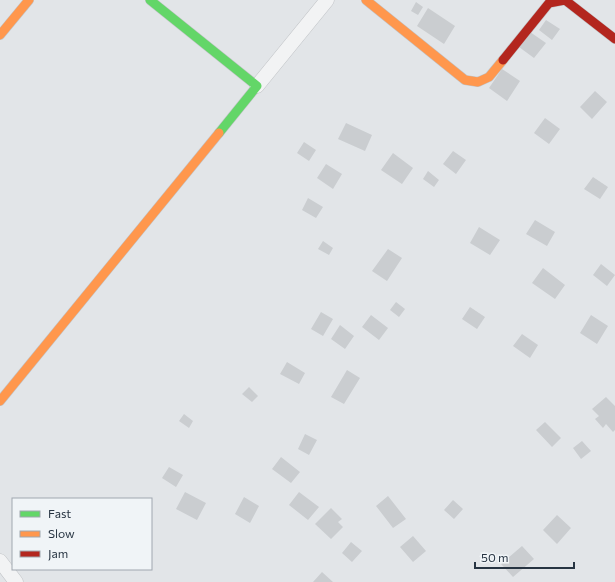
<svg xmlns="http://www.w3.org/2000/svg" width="615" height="582" viewBox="0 0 615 582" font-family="Commissioner,sans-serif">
	<rect width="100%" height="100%" fill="#e2e5e8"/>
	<path fill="#cacdd0" d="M416,2L423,7L418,15L411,11Z
		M428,8L455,26L444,44L417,26Z
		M546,20L560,29L552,40L539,30Z
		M530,32L546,43L534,58L519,47Z
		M502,69L520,81L507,101L489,88Z
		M595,91L607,102L592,119L580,107Z
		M545,118L560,129L549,144L534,133Z
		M346,123L372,135L365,151L338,139Z
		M304,142L316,150L309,161L297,153Z
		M453,151L466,160L456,174L443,164Z
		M393,153L413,168L402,184L381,170Z
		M326,164L342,174L333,189L317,178Z
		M428,171L439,180L434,187L423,179Z
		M593,177L608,187L600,199L584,189Z
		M308,198L323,207L316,218L302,210Z
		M535,220L555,232L547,246L526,234Z
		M479,227L500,240L490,255L470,243Z
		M323,241L333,248L329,255L318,249Z
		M388,249L402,258L387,281L372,271Z
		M601,264L615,275L607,286L593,275Z
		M543,268L565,285L555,299L532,283Z
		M396,302L405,309L399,317L390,310Z
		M470,307L485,317L477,329L462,319Z
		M321,312L333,319L323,336L311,329Z
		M371,315L388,328L379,340L362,327Z
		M591,315L608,326L597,344L580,333Z
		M340,325L354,336L345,349L331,339Z
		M522,334L538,345L530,358L513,346Z
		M287,362L305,373L299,384L280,374Z
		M347,370L360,378L344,404L331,397Z
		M249,387L258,396L252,402L242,394Z
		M606,397L615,406V430L613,432L606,424L603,428L595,419L599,416L592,409Z
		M184,414L193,421L189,428L179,421Z
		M545,422L561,438L552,447L536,430Z
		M305,434L317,440L309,455L298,449Z
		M582,441L591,451L581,459L573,448Z
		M281,457L300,472L291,483L272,469Z
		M169,467L183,475L176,487L162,478Z
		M185,492L206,503L197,520L176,509Z
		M299,492L319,507L308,520L289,505Z
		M388,496L406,519L393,528L376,506Z
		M244,497L259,506L250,523L235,514Z
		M453,500L463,509L454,519L444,510Z
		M331,508L342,519L338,522L343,527L331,539L315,524Z
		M557,515L571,528L557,544L543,530Z
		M413,536L426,551L413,562L400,547Z
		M351,542L362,551L352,562L342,553Z
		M522,546L534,559L513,577L501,564Z
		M322,572L333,582H313Z"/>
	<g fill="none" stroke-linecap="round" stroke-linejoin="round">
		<defs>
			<path id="street" d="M257,86L327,0
				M0,561L16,582"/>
			<path id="fast" d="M150,0L257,86L219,133"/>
			<path id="slow" d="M366,0L465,80L478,82L489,77L503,60
				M0,35L29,0
				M0,401L219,133"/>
			<path id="jam" d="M503,60L549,3L565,0L615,39"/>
		</defs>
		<use href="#street" stroke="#c0c3c6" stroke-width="15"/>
		<use href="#fast" stroke="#c0c3c6" stroke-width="10"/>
		<use href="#slow" stroke="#c0c3c6" stroke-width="10"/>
		<use href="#jam" stroke="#c0c3c6" stroke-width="10"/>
		<use href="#street" stroke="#f2f3f4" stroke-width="14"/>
		<use href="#fast" stroke="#63d668" stroke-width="9"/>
		<use href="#slow" stroke="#ff974d" stroke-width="9"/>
		<use href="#jam" stroke="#b3261e" stroke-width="9"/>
	</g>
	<rect x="12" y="498" width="140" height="72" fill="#f0f4f7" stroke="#a0a7af"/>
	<rect x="20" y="511" width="20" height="6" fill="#63d668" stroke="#a0a7af"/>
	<text x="48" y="518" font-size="12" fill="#273442">Fast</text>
	<rect x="20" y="531" width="20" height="6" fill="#ff974d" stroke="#a0a7af"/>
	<text x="48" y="538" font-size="12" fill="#273442">Slow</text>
	<rect x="20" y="551" width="20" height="6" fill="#b3261e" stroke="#a0a7af"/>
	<text x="48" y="558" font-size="12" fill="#273442">Jam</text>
	<path d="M475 562v6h99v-6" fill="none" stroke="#273442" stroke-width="2"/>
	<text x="481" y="562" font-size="12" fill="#273442" stroke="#f0f4f7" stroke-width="3" paint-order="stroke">50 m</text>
</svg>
